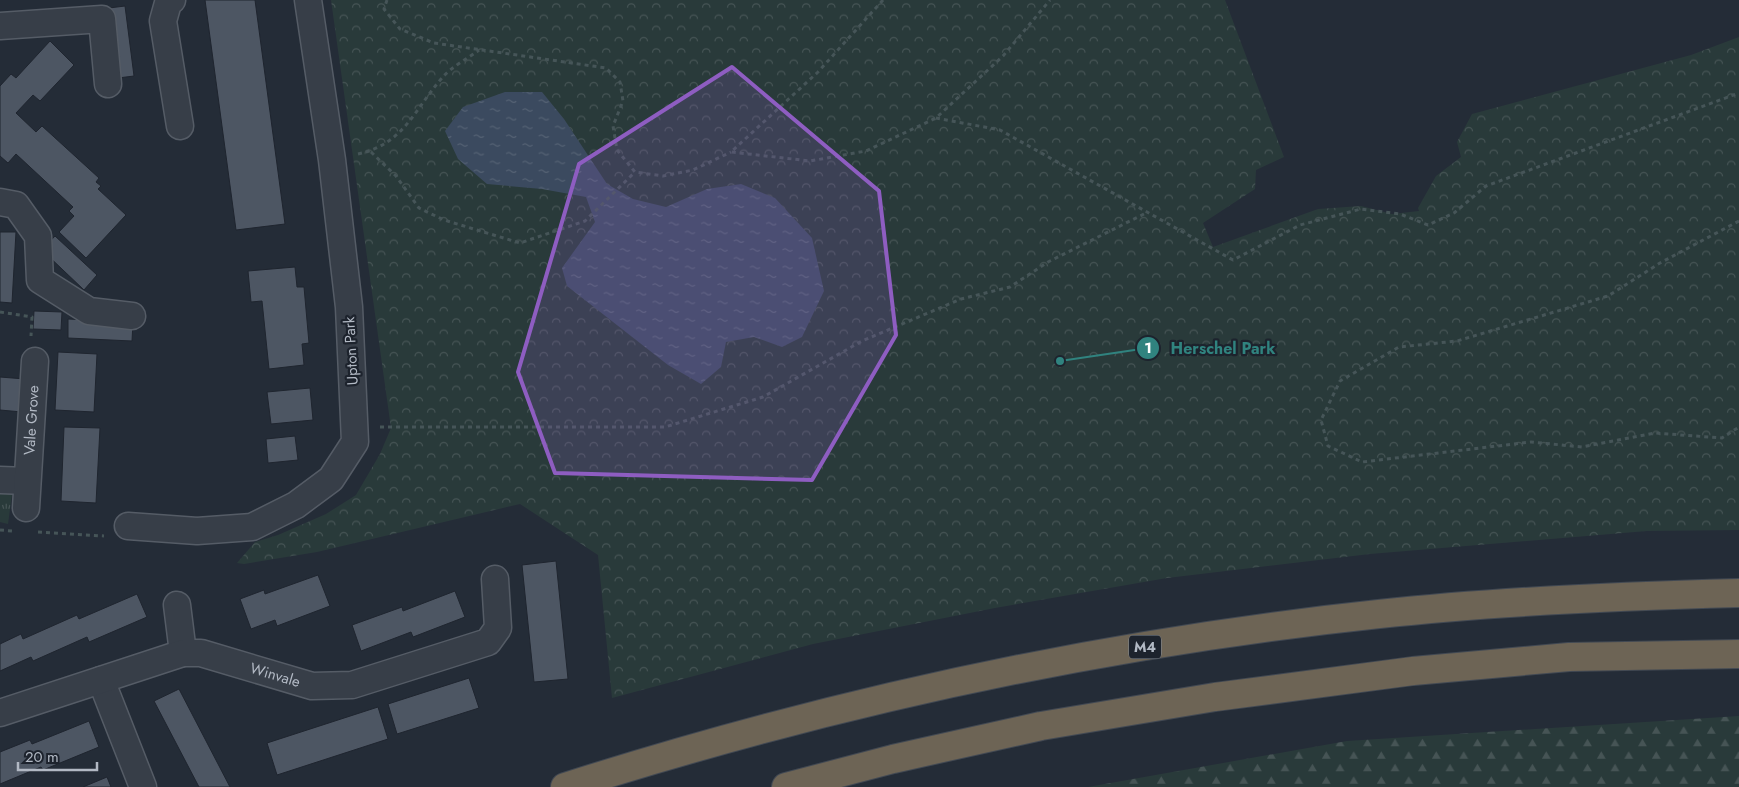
<svg xmlns="http://www.w3.org/2000/svg" width="1739" height="787" viewBox="0 0 1739 787" font-family="Jost,sans-serif">
	<defs>
		<pattern id="grass-tufts" width="24" height="20" patternUnits="userSpaceOnUse" patternTransform="scale(1.25)"><rect width="24" height="20" fill="#293a3a"/><path d="M3 7l-1-3M5 7V3M7 7l1-3M15 17l-1-3M17 17v-4M19 17l1-3" fill="none" stroke="#465455"/></pattern>
		<pattern id="forest-firs" width="22" height="20" patternUnits="userSpaceOnUse" patternTransform="scale(1.25)"><rect width="22" height="20" fill="#293a3a"/><path d="M5 1l3.5 6h-7zM16 11l3.5 6h-7z" fill="#465455"/></pattern>
		<pattern id="park-crowns" width="20" height="18" patternUnits="userSpaceOnUse" patternTransform="scale(1.25)"><rect width="20" height="18" fill="#293a3a"/><path d="M2 6a3 3 0 1 1 6 0M12 15a3 3 0 1 1 6 0" fill="none" stroke="#465455"/></pattern>
		<pattern id="water-ripples" width="26" height="14" patternUnits="userSpaceOnUse" patternTransform="scale(1.25)"><rect width="26" height="14" fill="#3b4a5f"/><path d="M2 4q2-2 4 0t4 0M15 11q2-2 4 0t4 0" fill="none" stroke="#556274"/></pattern>
	</defs>
	<rect width="100%" height="100%" fill="#242c37"/>
	<path fill="url(#grass-tufts)" d="M0,493L12,494L8,524L0,522Z"/>
	<path fill="url(#forest-firs)" d="M1739,716V787H1088L1347,741Z"/>
	<path fill="url(#park-crowns)" d="M331,0H1225L1284,157L1256,170L1255,189L1203,223L1213,247L1318,209L1361,206L1392,214L1419,211L1418,208L1436,176L1461,157L1457,142L1472,114L1691,55L1739,37V530L1647,531L1370,554L1167,578L995,608L813,644L612,698L598,555L520,504L317,552L244,564L237,563L255,542L278,535L326,514L356,495L380,454L391,428Z"/>
	<path fill="url(#water-ripples)" d="M505,92H542L564,119L607,184L633,199L666,207L707,189L741,184L775,198L812,238L824,291L802,337L782,347L754,337L726,342L721,367L701,384L668,365L567,286L562,268L595,222L586,197L542,189L487,184L458,159L445,131L463,107Z"/>
	<path fill="#4d5663" stroke="#1f252f" d="M205,0H255L285,224L236,230Z
		M125,6L134,76L118,78L109,8Z
		M50,41L74,65L40,101L33,95L16,113L36,132L42,126L99,178L96,182L101,186L98,189L126,215L86,258L59,232L74,216L69,211L73,207L16,154L8,163L0,156V86L11,74L16,78Z
		M0,232H16L12,303L0,302Z
		M55,236L97,275L84,290L42,250Z
		M295,267L297,287H304L309,343L302,344L304,365L269,369L262,301L251,302L248,271Z
		M34,311L62,312L61,330L33,329Z
		M68,319L133,322L132,341L68,338Z
		M58,352L97,354L94,412L55,410Z
		M0,377L25,379L22,412L0,410Z
		M310,388L313,420L271,424L267,392Z
		M64,427L100,428L96,503L61,501Z
		M295,436L298,460L268,463L266,439Z
		M556,561L568,679L534,682L522,565Z
		M318,575L330,606L277,626L275,620L251,629L240,599L264,590L265,594Z
		M455,591L465,617L413,637L411,632L361,651L352,625L402,607L403,611Z
		M137,594L147,617L89,642L87,637L33,661L31,657L0,671V644L21,634L23,639L77,615L79,619Z
		M469,678L479,708L397,734L388,704Z
		M179,689L230,787H199L154,701Z
		M378,707L388,739L277,775L267,743Z
		M89,721L99,747L43,770L41,767L0,784V752L30,740L32,744Z
		M107,777L111,787H83Z"/>
	<g fill="none" stroke-linecap="round" stroke-linejoin="round">
		<defs>
			<g id="minor">
				<path d="M172,0L168,3L163,21L180,126"/>
				<path d="M0,26L102,19L108,84"/>
				<path d="M0,202L16,205L38,236L40,280L89,311L132,316"/>
				<path d="M0,480L27,481"/>
				<path id="s1" d="M26,508L35,361"/>
				<path d="M128,526L197,531L252,527L296,505L331,479L355,442L349,307L332,160L308,0"/>
				<path d="M177,605L183,653"/>
				<path d="M101,680L143,787"/>
				<path id="s2" d="M0,713L183,653H201L312,686L352,685L488,642L498,628L495,579"/>
			</g>
			<path id="highway" d="M565,787C829,703 1103,643 1379,614C1499,601 1619,596 1739,593
				M786,787L893,759L1041,726L1215,697L1413,671L1569,657L1739,654"/>
		</defs>
		<use href="#minor" stroke="#555c66" stroke-width="29"/>
		<use href="#highway" stroke="#424953" stroke-width="30"/>
		<path stroke="#465558" stroke-width="3" stroke-dasharray="4 4" stroke-linecap="butt" d="M387,0L384,9L400,29L434,43L606,68L620,82L623,101L613,126L617,150L635,172L663,176L693,170L731,152
			M883,0L818,72L731,152L810,161L866,151L936,118L1003,56L1050,0
			M936,118L1000,130L1233,260L1300,225L1361,209L1400,214L1428,225L1454,213L1486,186L1739,93
			M371,152L396,176L419,208L444,220L520,243L585,221L635,172
			M358,154C404,144 414,110 442,78C451,67 467,59 479,50
			M1739,221L1660,263L1608,296L1457,341L1399,347L1340,381L1321,420L1328,446L1362,462L1531,442L1582,447L1655,433L1722,438L1739,427
			M0,312L32,317L31,336
			M380,427H665L763,397L862,341L961,299L1010,287L1048,262L1148,212
			M0,530L12,531
			M38,532L104,536"/>
		<use href="#minor" stroke="#373e48" stroke-width="26"/>
		<use href="#highway" stroke="#6d6455" stroke-width="28"/>
	</g>
	<path fill="#8e5dc1" fill-opacity="0.2" stroke="#8e5dc1" stroke-width="4" stroke-linejoin="round" d="M732,67L879,191L896,335L812,480L555,473L518,372L579,164Z"/>
	<g text-anchor="middle" dominant-baseline="central" stroke-width="4.5" stroke-linejoin="round" paint-order="stroke">
		<rect fill="#1d232d" stroke="#858c97" stroke-width="1" x="1129" y="635.5" width="32" height="23" rx="4"/>
		<g font-size="14" font-weight="bold" fill="#b2b9c4">
			<text x="1145" y="647">M4</text>
		</g>
		<g font-size="15" fill="#b2b9c4" stroke="#1d232d">
			<text transform="translate(351 351) rotate(-93)">Upton Park</text>
			<text stroke="none"><textPath href="#s1" startOffset="88">Vale Grove</textPath></text>
			<text stroke="none"><textPath href="#s2" startOffset="288">Winvale</textPath></text>
		</g>
	</g>
	<path fill="none" stroke="#30837f" stroke-width="2" d="M1060 361L1148 348"/>
	<g fill="#30837f" stroke="#1d232d" stroke-width="2">
		<circle cx="1060" cy="361" r="5"/>
		<circle cx="1148" cy="348" r="12"/>
	</g>
	<g font-size="15" text-anchor="middle" font-weight="bold" fill="#fff">
		<text x="1148" y="353">1</text>
	</g>
	<g font-size="16" text-anchor="middle" font-weight="bold" fill="#30837f" stroke="#1d232d" stroke-width="4.5" stroke-linejoin="round" paint-order="stroke">
		<text x="1223" y="354">Herschel Park</text>
	</g>
	<path d="M18 762v8h79v-8" fill="none" stroke="#b2b9c4" stroke-width="2.5"/>
	<text x="25" y="762" font-size="15" fill="#b2b9c4" stroke="#1d232d" stroke-width="4" paint-order="stroke">20 m</text>
</svg>
